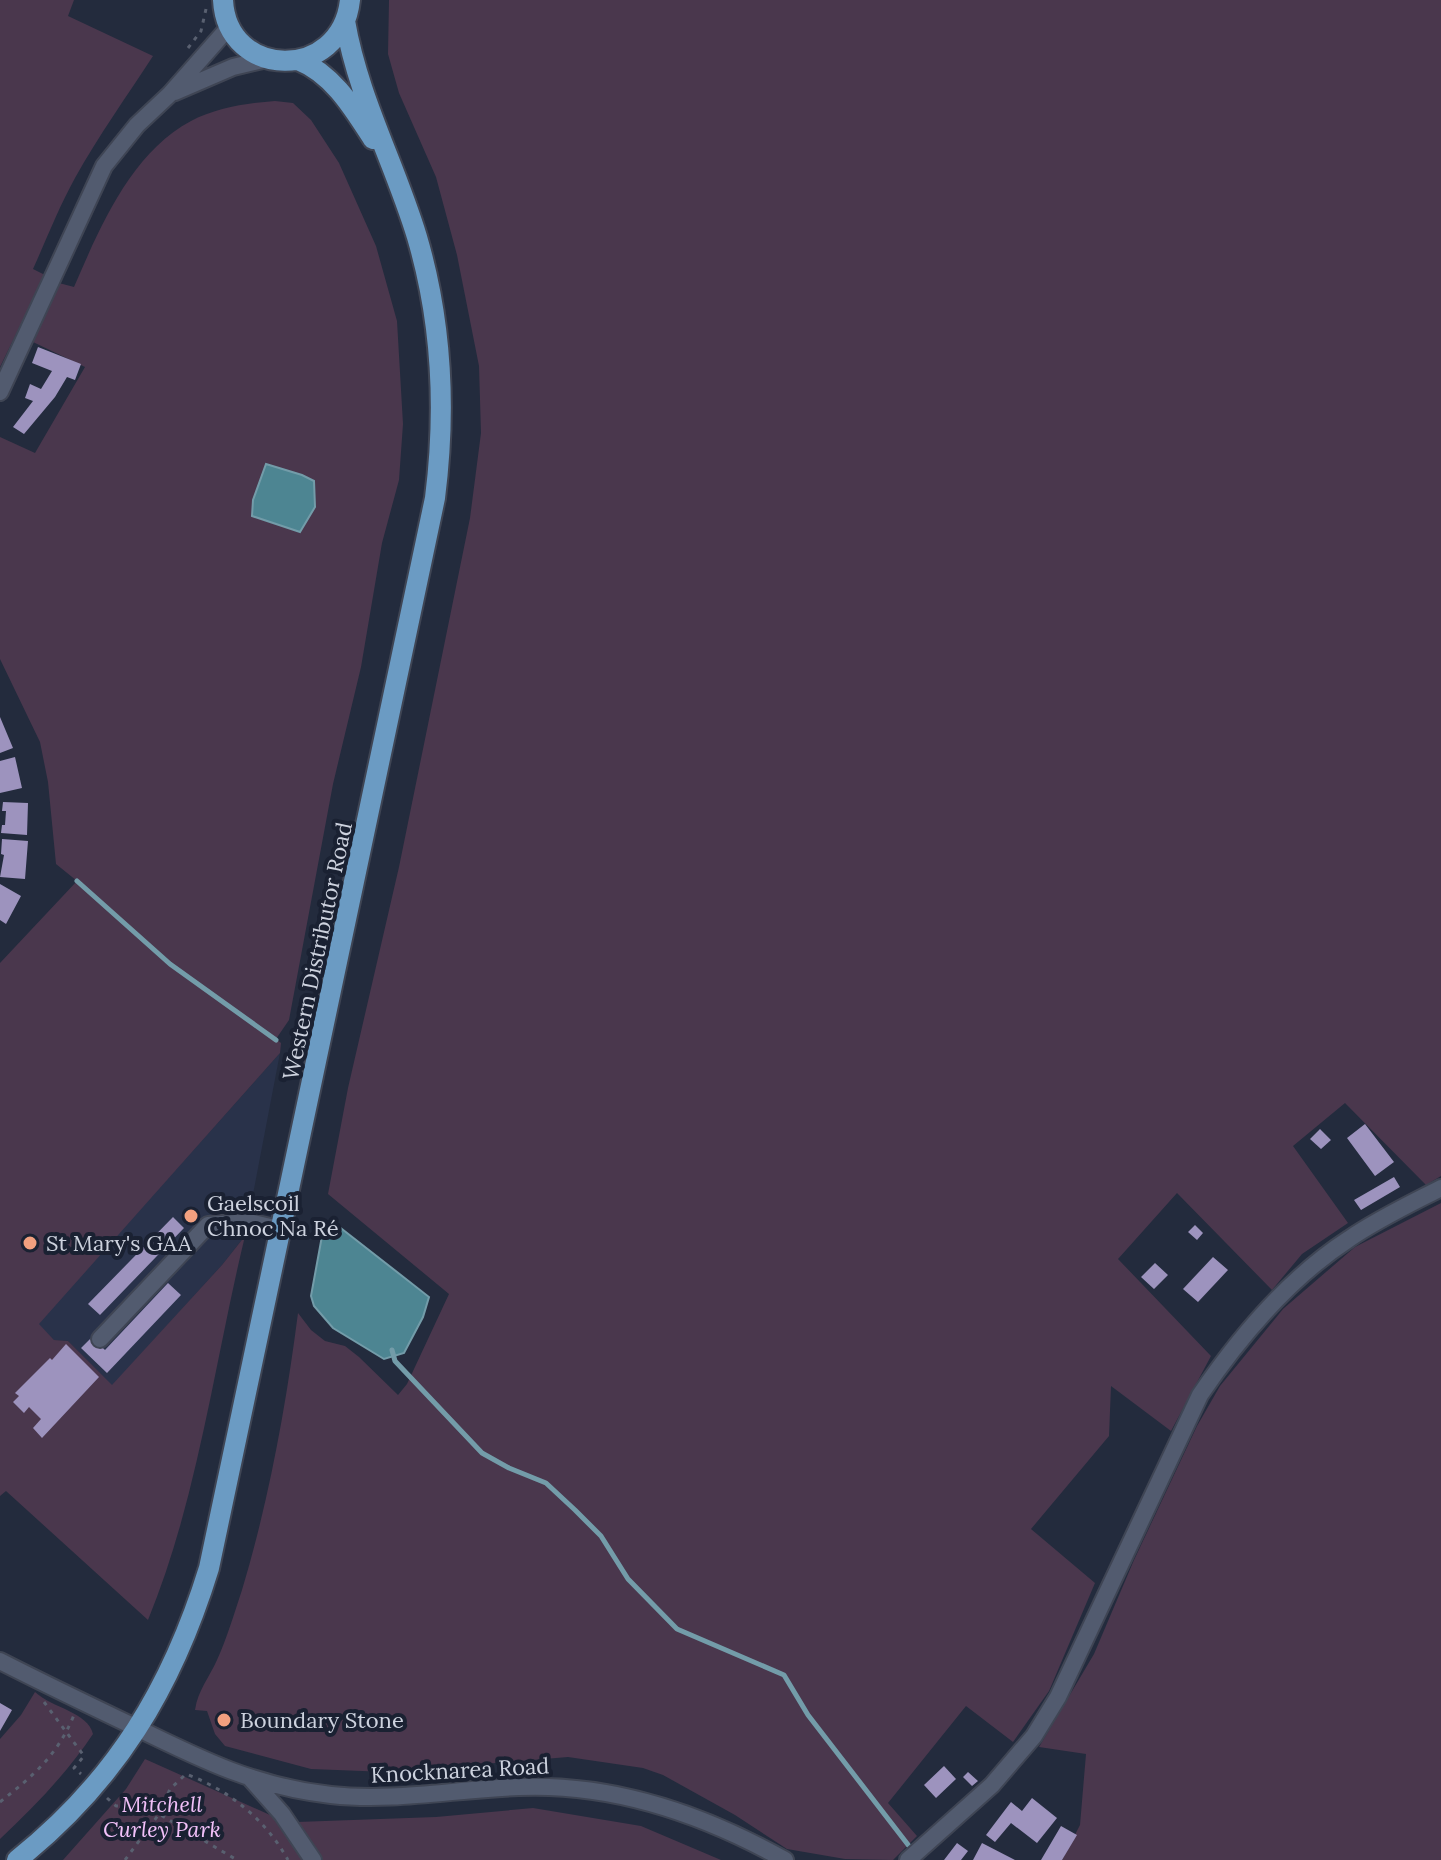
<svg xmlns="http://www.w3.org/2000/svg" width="1441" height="1860" viewBox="0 0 1441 1860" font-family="Lora,serif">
	<rect width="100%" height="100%" fill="#232b3d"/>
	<path fill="#29324a" d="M280,1053L245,1236L222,1265L112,1386L68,1341L54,1340L38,1324Z"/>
	<path fill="#4a374d" d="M0,0H74L68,16L153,56C127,96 99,135 75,178C59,207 47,238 33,269L45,275L0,367Z
		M389,0H1441V1176L1426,1185L1345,1103L1293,1146L1348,1223L1302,1254L1272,1290L1177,1193L1118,1259L1211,1356L1171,1431L1111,1386L1109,1436L1031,1529L1095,1583L1049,1691L1013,1742L966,1706L888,1803L917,1836L893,1860L845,1859L787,1849L735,1815L663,1775L643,1768L568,1757L388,1772L311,1769L225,1746L215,1734L207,1711L195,1710C198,1690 209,1678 217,1660C227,1638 234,1614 242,1590C269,1500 286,1406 298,1313L311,1330L325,1341L345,1346L359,1357L398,1395L407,1384L449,1294L328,1194L348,1088L399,867L470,518L481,433L479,366L457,255L436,177L399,93L388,54Z
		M275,101L293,103L311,120L339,163L376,246L397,321L403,424L399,480L382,543L361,667L333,784L289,1020L276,1039L281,1043L280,1053L39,1324L54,1340L68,1341L112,1385L222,1265L245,1236C214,1364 198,1498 148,1620L6,1491L0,1496V963L77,881L56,864L48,782L40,742L0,659V437L35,453L85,367L33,342L59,283L74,287C100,227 131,153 191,121C216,108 247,103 275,101Z
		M1441,1203V1860H1062L1080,1825L1086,1754L1039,1747L1094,1654L1134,1560L1197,1426L1220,1386L1283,1309L1355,1247Z
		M35,1692C52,1708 88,1712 93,1734C67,1773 34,1807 0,1839V1739L21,1715Z
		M145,1759L279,1819L308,1860H63L126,1789Z
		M533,1808L641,1826L721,1860H323L297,1822L436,1817Z"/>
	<path fill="#4d8592" stroke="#739ca9" stroke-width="2" d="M266,464L302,475L314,481L315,507L300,532L252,516L253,500Z
		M333,1222L429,1297L423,1317L404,1353L384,1359L333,1328L314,1306L311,1296L322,1236Z"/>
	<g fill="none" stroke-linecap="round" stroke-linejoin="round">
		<path stroke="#739ca9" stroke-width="5" d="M77,881L170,964L276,1040
			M392,1350L395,1361L482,1453L509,1468L546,1483L575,1510L601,1536L628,1579L677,1629L784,1675L808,1715L909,1846"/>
	</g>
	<path fill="#9d93be" d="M38,347L81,364L75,380L67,377L55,397L24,434L13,427L33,401L25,398L30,384L41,389L52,371L32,363Z
		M0,717L13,748L0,753Z
		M15,757L22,788L0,793V761Z
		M3,802L28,803L27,835L1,833L2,825H5L6,811H2Z
		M2,839L28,841L25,879L0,877L4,855L1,854Z
		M0,884L21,896L6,924L0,920Z
		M1365,1124L1394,1162L1375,1176L1347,1138Z
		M1320,1129L1331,1140L1321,1149L1310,1139Z
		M1394,1177L1400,1187L1361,1210L1354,1200Z
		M173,1217L184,1228L100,1315L88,1304Z
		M1195,1225L1203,1233L1197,1240L1188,1232Z
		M1213,1257L1228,1270L1198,1302L1183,1289Z
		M1155,1263L1168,1275L1154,1289L1141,1277Z
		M168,1283L181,1295L107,1373L81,1348L92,1337L105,1350Z
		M66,1344L99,1377L42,1438L33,1428L41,1419L29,1407L24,1413L13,1402L19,1396L15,1393L50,1358L52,1360Z
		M0,1703L12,1710L0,1731Z
		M944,1766L956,1779L936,1798L924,1785Z
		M968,1772L978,1781L972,1786L963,1777Z
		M1032,1798L1057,1818L1037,1843L1011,1823L995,1842L986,1835L1011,1802L1022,1811Z
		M1061,1826L1077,1835L1062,1860H1041Z
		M957,1843L968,1851L961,1860H944Z
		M982,1843L1015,1860H973Z"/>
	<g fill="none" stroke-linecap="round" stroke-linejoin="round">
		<defs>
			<path id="minor" d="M175,92L233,67L267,59
				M0,392L104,166L137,125L170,94L229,27
				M100,1339L208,1225L249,1222L283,1230
				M0,1661C45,1684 91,1706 137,1728C202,1760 257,1787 331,1795C394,1802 456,1789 519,1787C614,1783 703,1814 785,1860
				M251,1779L282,1814L313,1860
				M908,1860L992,1785L1034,1736L1058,1697L1200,1395C1240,1336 1289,1278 1349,1239C1378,1219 1410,1204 1441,1188"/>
			<path id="major" d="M223,0C227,80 341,82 350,0
				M298,60C333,74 353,108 373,139
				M17,1860C116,1781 172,1688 209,1568L435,498C446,411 442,322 417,237C395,164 358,97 345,21"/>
		</defs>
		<use href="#minor" stroke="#3f4554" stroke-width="20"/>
		<use href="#major" stroke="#3f4554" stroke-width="24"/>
		<path stroke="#596070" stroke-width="3" stroke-dasharray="4 6" stroke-linecap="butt" d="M188,48L201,31L206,9
			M44,1702L84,1756L74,1768L81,1774
			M107,1798L116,1806L151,1807L159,1814L170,1789L186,1774C229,1790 266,1820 288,1860
			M0,1802C34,1775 57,1756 74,1715
			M125,1860L159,1814L237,1860"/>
		<use href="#minor" stroke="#525b6f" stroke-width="16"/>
		<use href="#major" stroke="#6b9bc3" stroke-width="20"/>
	</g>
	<g fill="#f2a07f" stroke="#1a2132" stroke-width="3">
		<circle cx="191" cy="1216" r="8"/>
		<circle cx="30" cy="1243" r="8"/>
		<circle cx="224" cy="1720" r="8"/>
	</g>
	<g text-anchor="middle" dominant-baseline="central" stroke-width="8" stroke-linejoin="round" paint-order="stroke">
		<g font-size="22" fill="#cdd2de" stroke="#1a2132">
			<text transform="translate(317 951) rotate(-78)">Western Distributor Road</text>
			<text transform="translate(460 1770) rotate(-3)">Knocknarea Road</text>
		</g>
		<g font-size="22" fill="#cdd2de" stroke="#1a2132" text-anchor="start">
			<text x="207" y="1203">Gaelscoil<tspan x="207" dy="25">Chnoc Na Ré</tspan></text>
			<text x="46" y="1243">St Mary's GAA</text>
			<text x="240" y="1720">Boundary Stone</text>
		</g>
		<g font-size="22" font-style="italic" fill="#f2c1f9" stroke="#1a2132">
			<text x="162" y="1804">Mitchell<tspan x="162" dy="25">Curley Park</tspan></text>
		</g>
	</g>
</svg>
